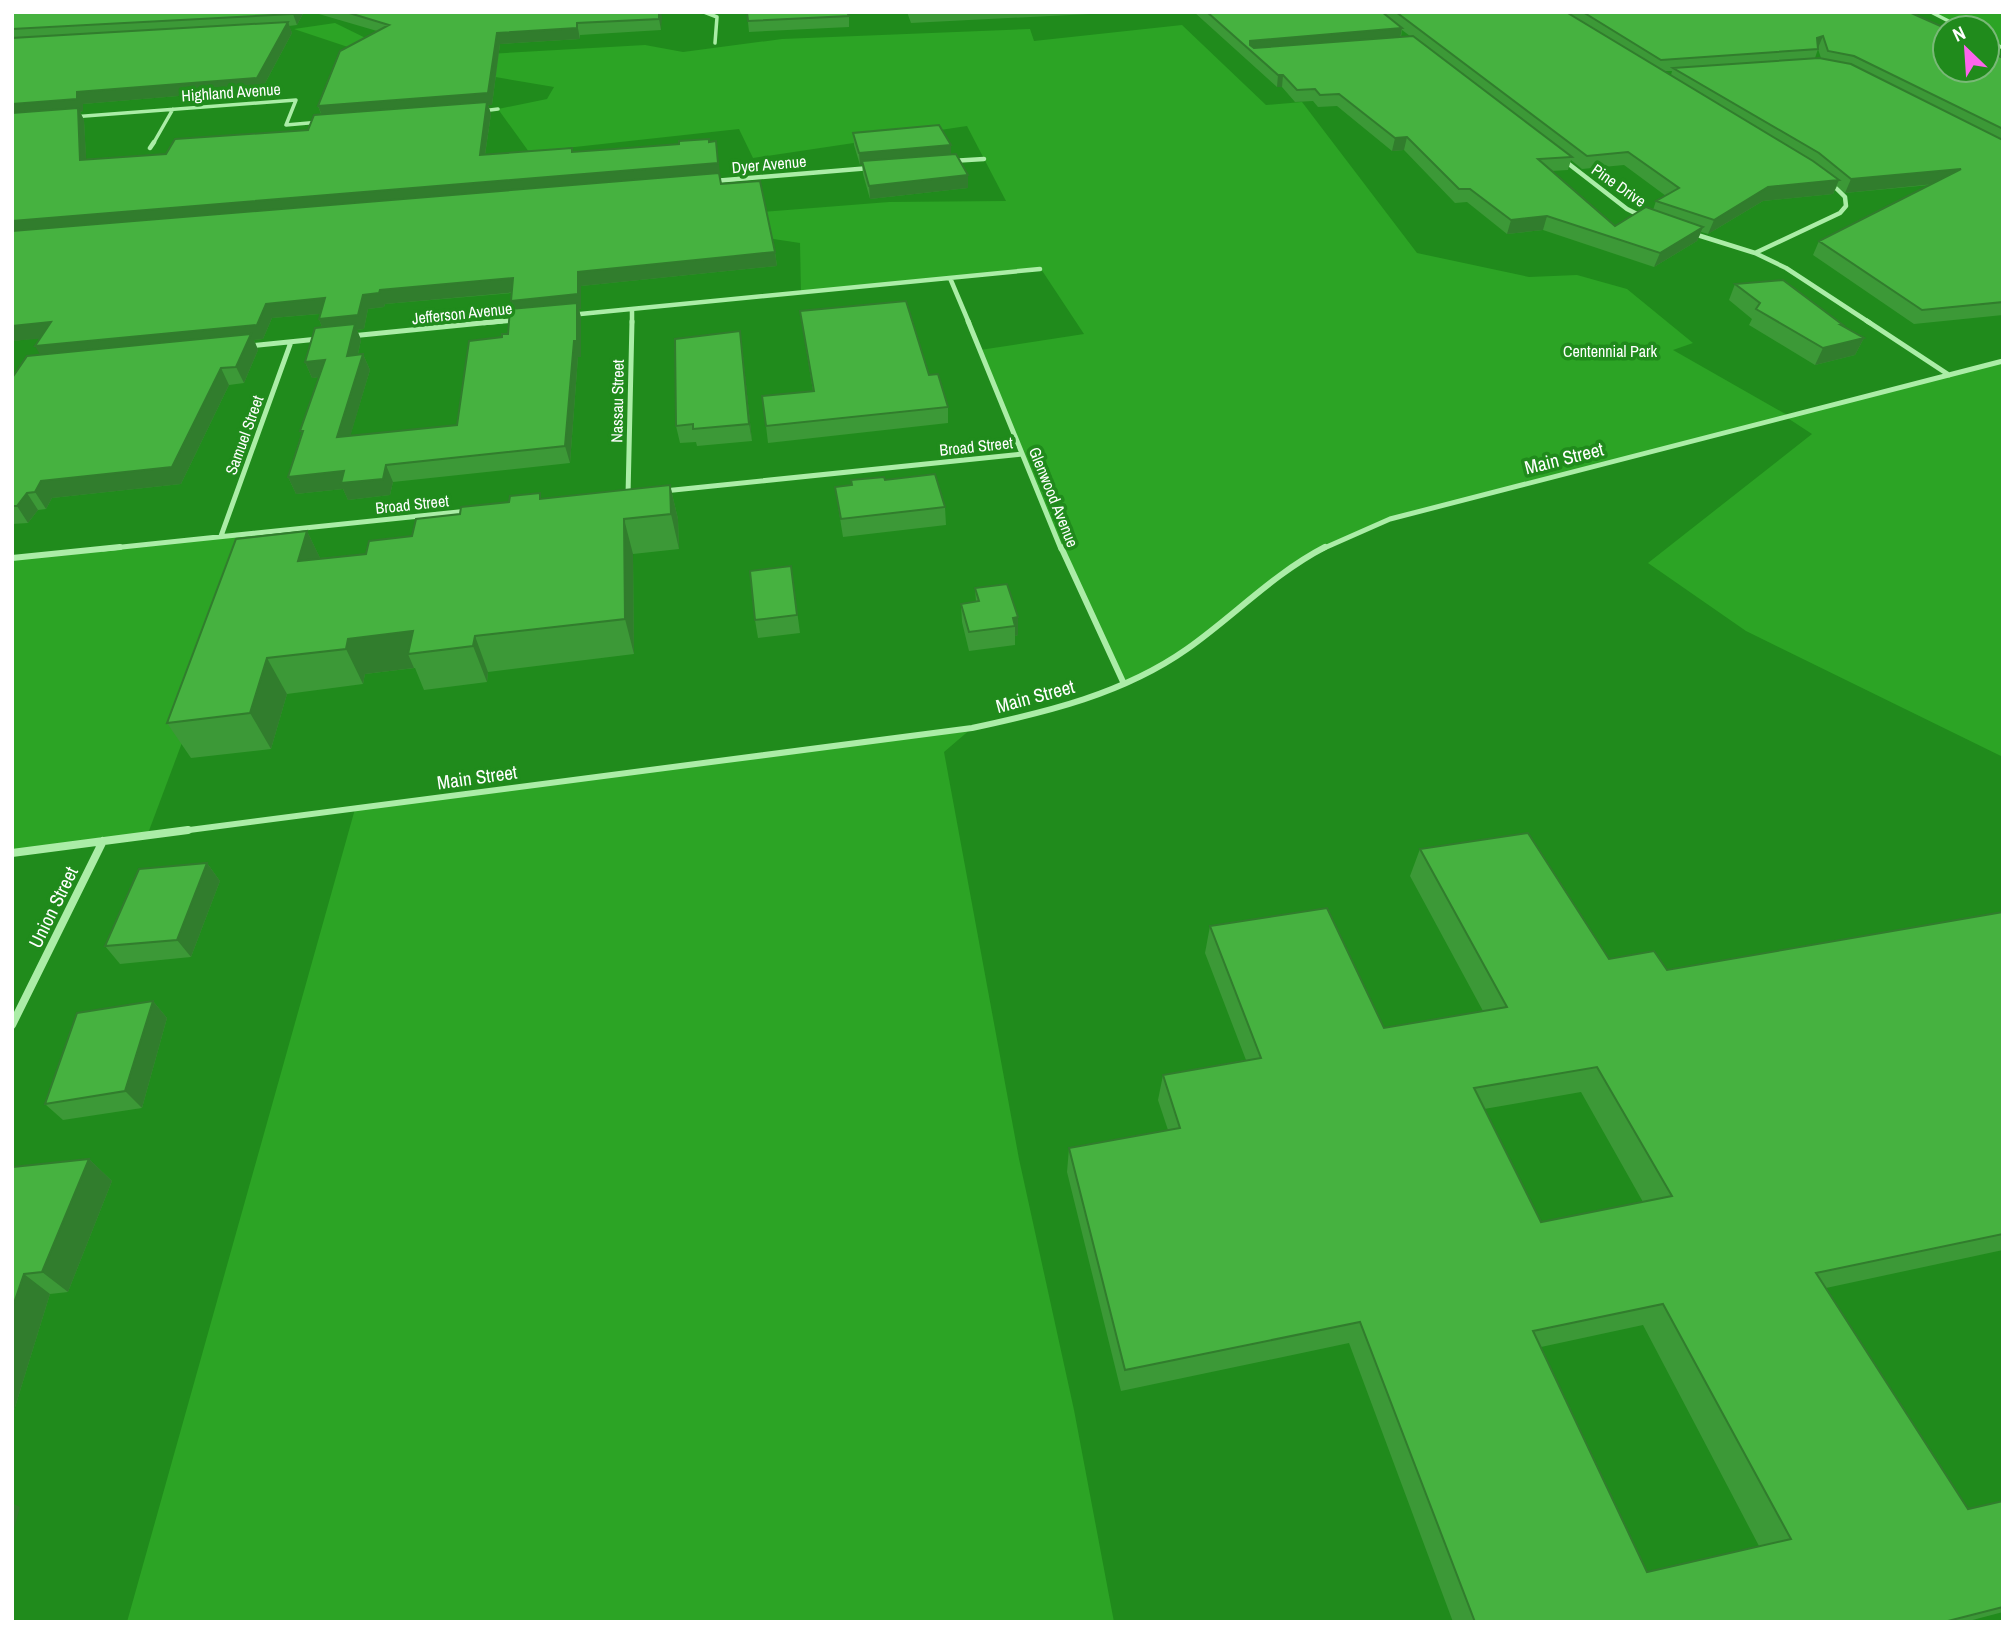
<svg xmlns="http://www.w3.org/2000/svg" width="2015" height="1634" viewBox="0 0 2015 1634" font-family="'Archivo Narrow',sans-serif">
	<rect width="100%" height="100%" fill="#208b1c"/>
	<path fill="#2ca425" d="M1931,12H2003V49L1987,41V28H1962Z
		M335,23L388,49L453,56L645,45L683,52L782,39L1030,29L1034,41L1182,25L1266,105L1302,102L1417,253L1529,277L1577,275L1627,289L1693,343L1673,350L1789,416L2003,361V757L1746,631L1648,563L1812,434L1786,417L1390,519L1312,553L1209,635L1124,684L1064,555L980,350L1084,334L1041,269L801,292L800,243L753,236L738,214L889,202L1006,201L967,126L753,158L739,129L529,152L498,109L547,99L554,87L378,57L294,29Z
		M261,532L147,836L12,853V558Z
		M972,728L944,752L1019,1159L1074,1410L1114,1622H127L355,809Z"/>
	<g fill="none" stroke-linecap="round" stroke-linejoin="round">
		<path stroke="#abeda7" stroke-width="3.5" d="M704,12L717,17L715,43
			M1931,12L1962,28
			M1987,40L2003,48
			M482,111L498,109
			M72,117L296,100L286,125L320,122
			M153,144L173,109"/>
		<path stroke="#abeda7" stroke-width="4.5" d="M150,148L154,142
			M951,161L984,159
			M1565,161L1627,209L1643,217
			M714,181L870,168
			M1691,233L1755,253L1786,268L1870,323
			M1755,253L1840,213L1846,206L1845,197L1831,183
			M950,278L969,323
			M570,315L1040,269
			M484,323L517,320
			M632,323V309"/>
		<path stroke="#abeda7" stroke-width="5" d="M968,321L1061,549
			M1867,321L1949,375
			M351,336L502,321
			M250,346L318,339
			M664,491L1022,454
			M628,495L632,321
			M221,536L291,342
			M103,549L468,511
			M1322,549L1390,519L2003,361"/>
		<path stroke="#abeda7" stroke-width="6" d="M1061,547L1124,684
			M12,558L120,547
			M174,832L972,728C1047,712 1123,694 1187,649C1234,616 1273,574 1325,547"/>
		<path stroke="#abeda7" stroke-width="8" d="M12,853L188,830
			M12,1025L103,841"/>
	</g>
	<path fill="#3c9937" fill-rule="evenodd" d="M12,12H304L297,25L289,26L292,33L262,89L83,104V111L80,112L84,120L86,159L166,154L308,130L321,114L318,106L377,31L312,12H661V30L580,35V39L500,44L492,105H488L491,114L485,155L572,148L573,151L721,184L775,252L777,266L581,286V309H579L581,318V357H578L570,463L393,482L390,495L348,500L343,489L296,494L288,477L319,377L312,378L305,362L322,327L319,319L320,314L272,318L263,339L254,340L258,350L244,383L229,385L181,484L52,498L46,509L38,510L28,523L12,524V378L40,355V338L12,341ZM512,293L514,309L508,334L502,337L457,425L350,436L370,370L363,354H358L361,340L357,330L364,329L368,309L384,307L385,304Z
		M747,12L849,16V27L749,32Z
		M907,12H1129L911,23Z
		M1194,12H1909L2003,58V315L1914,324L1813,255L1819,241L1930,185L1845,193L1837,186L1833,194L1763,201L1708,234L1701,232L1697,241L1654,267L1543,230L1507,234L1467,202L1455,203L1404,150L1392,151L1337,106L1318,107L1313,101L1295,102L1282,87H1277ZM1402,30L1410,36L1401,37ZM1818,49L1821,58H1815ZM1664,71H1672L1671,75ZM1571,160L1582,169L1624,165L1666,196L1656,201L1653,210L1615,226L1551,171L1568,170Z
		M853,133L951,154L968,188L870,199L863,174L862,164L860,165L854,145Z
		M1735,284L1843,325V327L1864,338L1855,355L1815,365L1749,325L1752,319L1729,300Z
		M800,311L929,375L948,407V423L768,443L766,426L813,391Z
		M742,347L752,441L697,446L696,442L680,443L676,426Z
		M885,480L945,507L946,525L843,537L835,487Z
		M670,485L678,519L679,549L633,554L634,654L488,672L487,682L424,690L415,668L365,674L363,684L287,694L271,749L191,758L167,723L307,531L320,558L366,554L412,536L460,514L542,499Z
		M791,566L800,633L758,638L755,620Z
		M1007,584L1018,635L1015,636V645L969,651L962,622L961,604L976,602L975,588Z
		M1420,849L1609,959L1667,970L2003,912V1250L1826,1288L1968,1509L2003,1501V1612L1965,1622H1453L1349,1343L1121,1391L1067,1172L1069,1148L1168,1130L1158,1100L1163,1075L1246,1060L1205,953L1210,926L1384,1028L1483,1011L1410,876ZM1581,1092L1643,1202L1541,1222L1484,1109ZM1643,1325L1759,1546L1647,1572L1541,1347Z
		M207,863L220,881L191,957L120,964L105,946Z
		M153,1001L167,1018L142,1108L63,1120L45,1104Z
		M89,1159L112,1181L68,1292L50,1294L12,1417V1168Z"/>
	<path fill="#317d2d" d="M294,12H304L297,25L293,14Z
		M659,12H661L662,17L661,30L659,19Z
		M288,22L292,33L262,89L83,104V111L80,112L84,120L87,173L12,117V104L77,92Z
		M577,23L580,39L500,44L492,105H488L491,114L483,168L323,118L318,106L497,33Z
		M1402,28L1400,39L1249,49L1250,41Z
		M1823,36L1818,48L1817,38Z
		M1278,75H1283L1282,87H1277Z
		M1407,137L1404,150L1392,151L1395,138Z
		M716,141L723,197L12,235V221Z
		M951,145V157L860,165L859,153Z
		M1961,169L1954,182L1845,193L1851,179Z
		M968,175V188L870,199L869,186Z
		M1839,180L1833,194L1763,201L1708,234L1714,220L1768,187Z
		M1547,216L1543,230L1507,234L1511,220Z
		M1703,227L1697,241L1654,267L1660,253Z
		M775,252L777,266L581,286V309H579L581,318V357H578L570,463L565,446L515,315L511,301L578,272Z
		M513,278L517,292L385,304L384,307L368,309L364,329L357,330L361,340L354,372L347,356L324,333L319,319L363,295L380,290Z
		M325,298L330,313L272,318L263,339L254,340L258,350L244,383L236,367L44,361L35,346L266,304Z
		M51,322L59,337L12,341V326Z
		M740,331L742,347L752,441L749,424Z
		M1864,338L1855,355L1815,365L1823,348Z
		M363,354L370,370L345,454L337,437Z
		M325,360L331,376L312,378L305,362Z
		M221,368L229,385L181,484L52,498L46,509L35,492L41,481Z
		M386,465L393,482L390,495L348,500L343,489L296,494L288,477Z
		M670,485L678,519L679,549L671,514Z
		M27,493L38,510L28,523L17,506Z
		M624,519L633,554L634,654L625,619Z
		M307,531L324,566L298,561Z
		M1018,617V635L1015,636V626L1013,618Z
		M413,631L408,654L414,668L365,674L363,684L346,649L348,639Z
		M475,636L488,672L487,682L473,646Z
		M267,658L287,694L271,749L250,713Z
		M207,863L220,881L191,957L177,940Z
		M153,1001L167,1018L142,1108L125,1091Z
		M89,1159L112,1181L68,1292L42,1272Z
		M24,1274L50,1294L12,1417V1309Z
		M12,1503L20,1507L12,1536Z"/>
	<path fill="#46b240" stroke="#317d2d" stroke-width="2" fill-rule="evenodd" d="M12,12H294L293,14L12,29Z
		M346,12H659V19L577,23V28L497,33L488,93L318,106L340,51L389,25Z
		M747,12H847L849,16L748,21Z
		M1207,12H1382L1402,28L1250,41V45L1254,48L1413,36L1572,157L1538,159L1615,226L1646,207L1703,227L1660,253L1547,216L1511,220L1470,189H1459L1407,137L1395,138L1339,94L1320,95L1315,89L1297,90L1283,75H1278Z
		M1396,12H1566L1813,161L1839,180L1768,187L1714,220L1656,201L1679,188L1628,152L1587,156Z
		M1583,12H1909L1945,28V70H1987V50L2003,58V129L1854,56L1828,51L1823,36L1817,38L1818,49L1661,60Z
		M288,22L257,78L77,92V99L12,104V38Z
		M1819,58L1851,64L2003,140V302L1922,310L1819,241L1961,169L1851,179L1819,153L1673,68Z
		M487,102L480,155L572,148V152L614,149L679,144V141L709,139V142L716,141L718,163L12,221V113L78,108L80,160L166,154L175,139L308,130L314,115Z
		M939,125L951,145L859,153L853,133Z
		M956,154L968,175L869,186L862,161Z
		M719,173L721,184L760,181L775,252L578,272V294L511,301L513,278L380,290L379,293L363,295L358,315L319,319L325,298L266,304L257,325L35,346L51,322L12,326V231Z
		M1783,280L1843,325H1841L1864,338L1823,348L1756,309L1760,303L1735,284Z
		M906,301L929,375L938,374L948,407L766,426L762,396L814,391L800,311Z
		M577,303V341H574L565,446L386,465L383,479L341,483L344,471L288,477L303,431H300L325,360L305,362L315,328L355,324L347,356L363,354L337,437L457,425L469,341L502,337V334H508L510,309Z
		M740,331L749,424L693,429V424L676,426L675,339Z
		M251,334L236,367L221,368L172,467L41,481L35,492L27,493L17,506H12V378L27,356Z
		M935,474L945,507L841,519L835,487L852,485L851,480L884,477L885,480Z
		M670,485L671,514L624,519L625,619L475,636L473,646L408,654L413,631L348,639L346,649L267,658L250,713L167,723L236,539L307,531L298,561L366,554L369,541L412,536L416,519L460,514L461,507L509,502L510,496L540,493V499Z
		M791,566L797,615L755,620L750,571Z
		M1007,584L1018,617L1013,618L1015,626L969,632L961,604L979,601L975,588Z
		M1528,833L1609,959L1654,951L1667,970L2003,912V1234L1816,1273L1968,1509L2003,1501V1607L1944,1622H1475L1360,1322L1125,1370L1069,1148L1180,1128L1163,1075L1261,1058L1210,926L1327,908L1384,1028L1507,1007L1420,849ZM1597,1067L1672,1196L1541,1222L1474,1088ZM1663,1304L1791,1539L1647,1572L1533,1331Z
		M207,863L177,940L105,946L139,869Z
		M153,1001L125,1091L45,1104L77,1013Z
		M89,1159L42,1272L24,1274L12,1309L13,1167Z"/>
	<g text-anchor="middle" dominant-baseline="central" stroke-width="7" stroke-linejoin="round" paint-order="stroke">
		<g font-size="16" fill="#fff" stroke="#208b1c">
			<text transform="translate(231 92) rotate(-4)">Highland Avenue</text>
			<text transform="translate(769 164) rotate(-5)">Dyer Avenue</text>
			<text transform="translate(1619 185) rotate(35)">Pine Drive</text>
			<text transform="translate(462 313) rotate(-6)">Jefferson Avenue</text>
			<text transform="translate(617 401) rotate(-89)">Nassau Street</text>
			<text transform="translate(244 435) rotate(-70)">Samuel Street</text>
			<text transform="translate(976 446) rotate(-6)">Broad Street</text>
			<text transform="translate(1054 497) rotate(68)">Glenwood Avenue</text>
			<text transform="translate(412 504) rotate(-6)">Broad Street</text>
		</g>
		<g font-size="16" fill="#fff" stroke="#208b1c">
			<text x="1610" y="351">Centennial Park</text>
		</g>
		<g font-size="19" fill="#fff" stroke="#208b1c">
			<text transform="translate(1564 458) rotate(-14)">Main Street</text>
			<text transform="translate(1035 696) rotate(-15)">Main Street</text>
			<text transform="translate(477 777) rotate(-8)">Main Street</text>
			<text transform="translate(53 907) rotate(-64)">Union Street</text>
		</g>
	</g>
	<rect width="2015" height="1634" fill="none" stroke="#ffffff" stroke-width="28"/>
	<g transform="translate(1966 49) rotate(335)"><circle r="33" fill="#208b1c" stroke="#79b977" stroke-width="2"/>
	<path d="M0-5L12 26L0 18L-12 26Z" fill="#fd65ed"/>
	<text y="-10" font-size="19" font-weight="bold" text-anchor="middle" fill="#ffffff">N</text>
	</g>
</svg>
